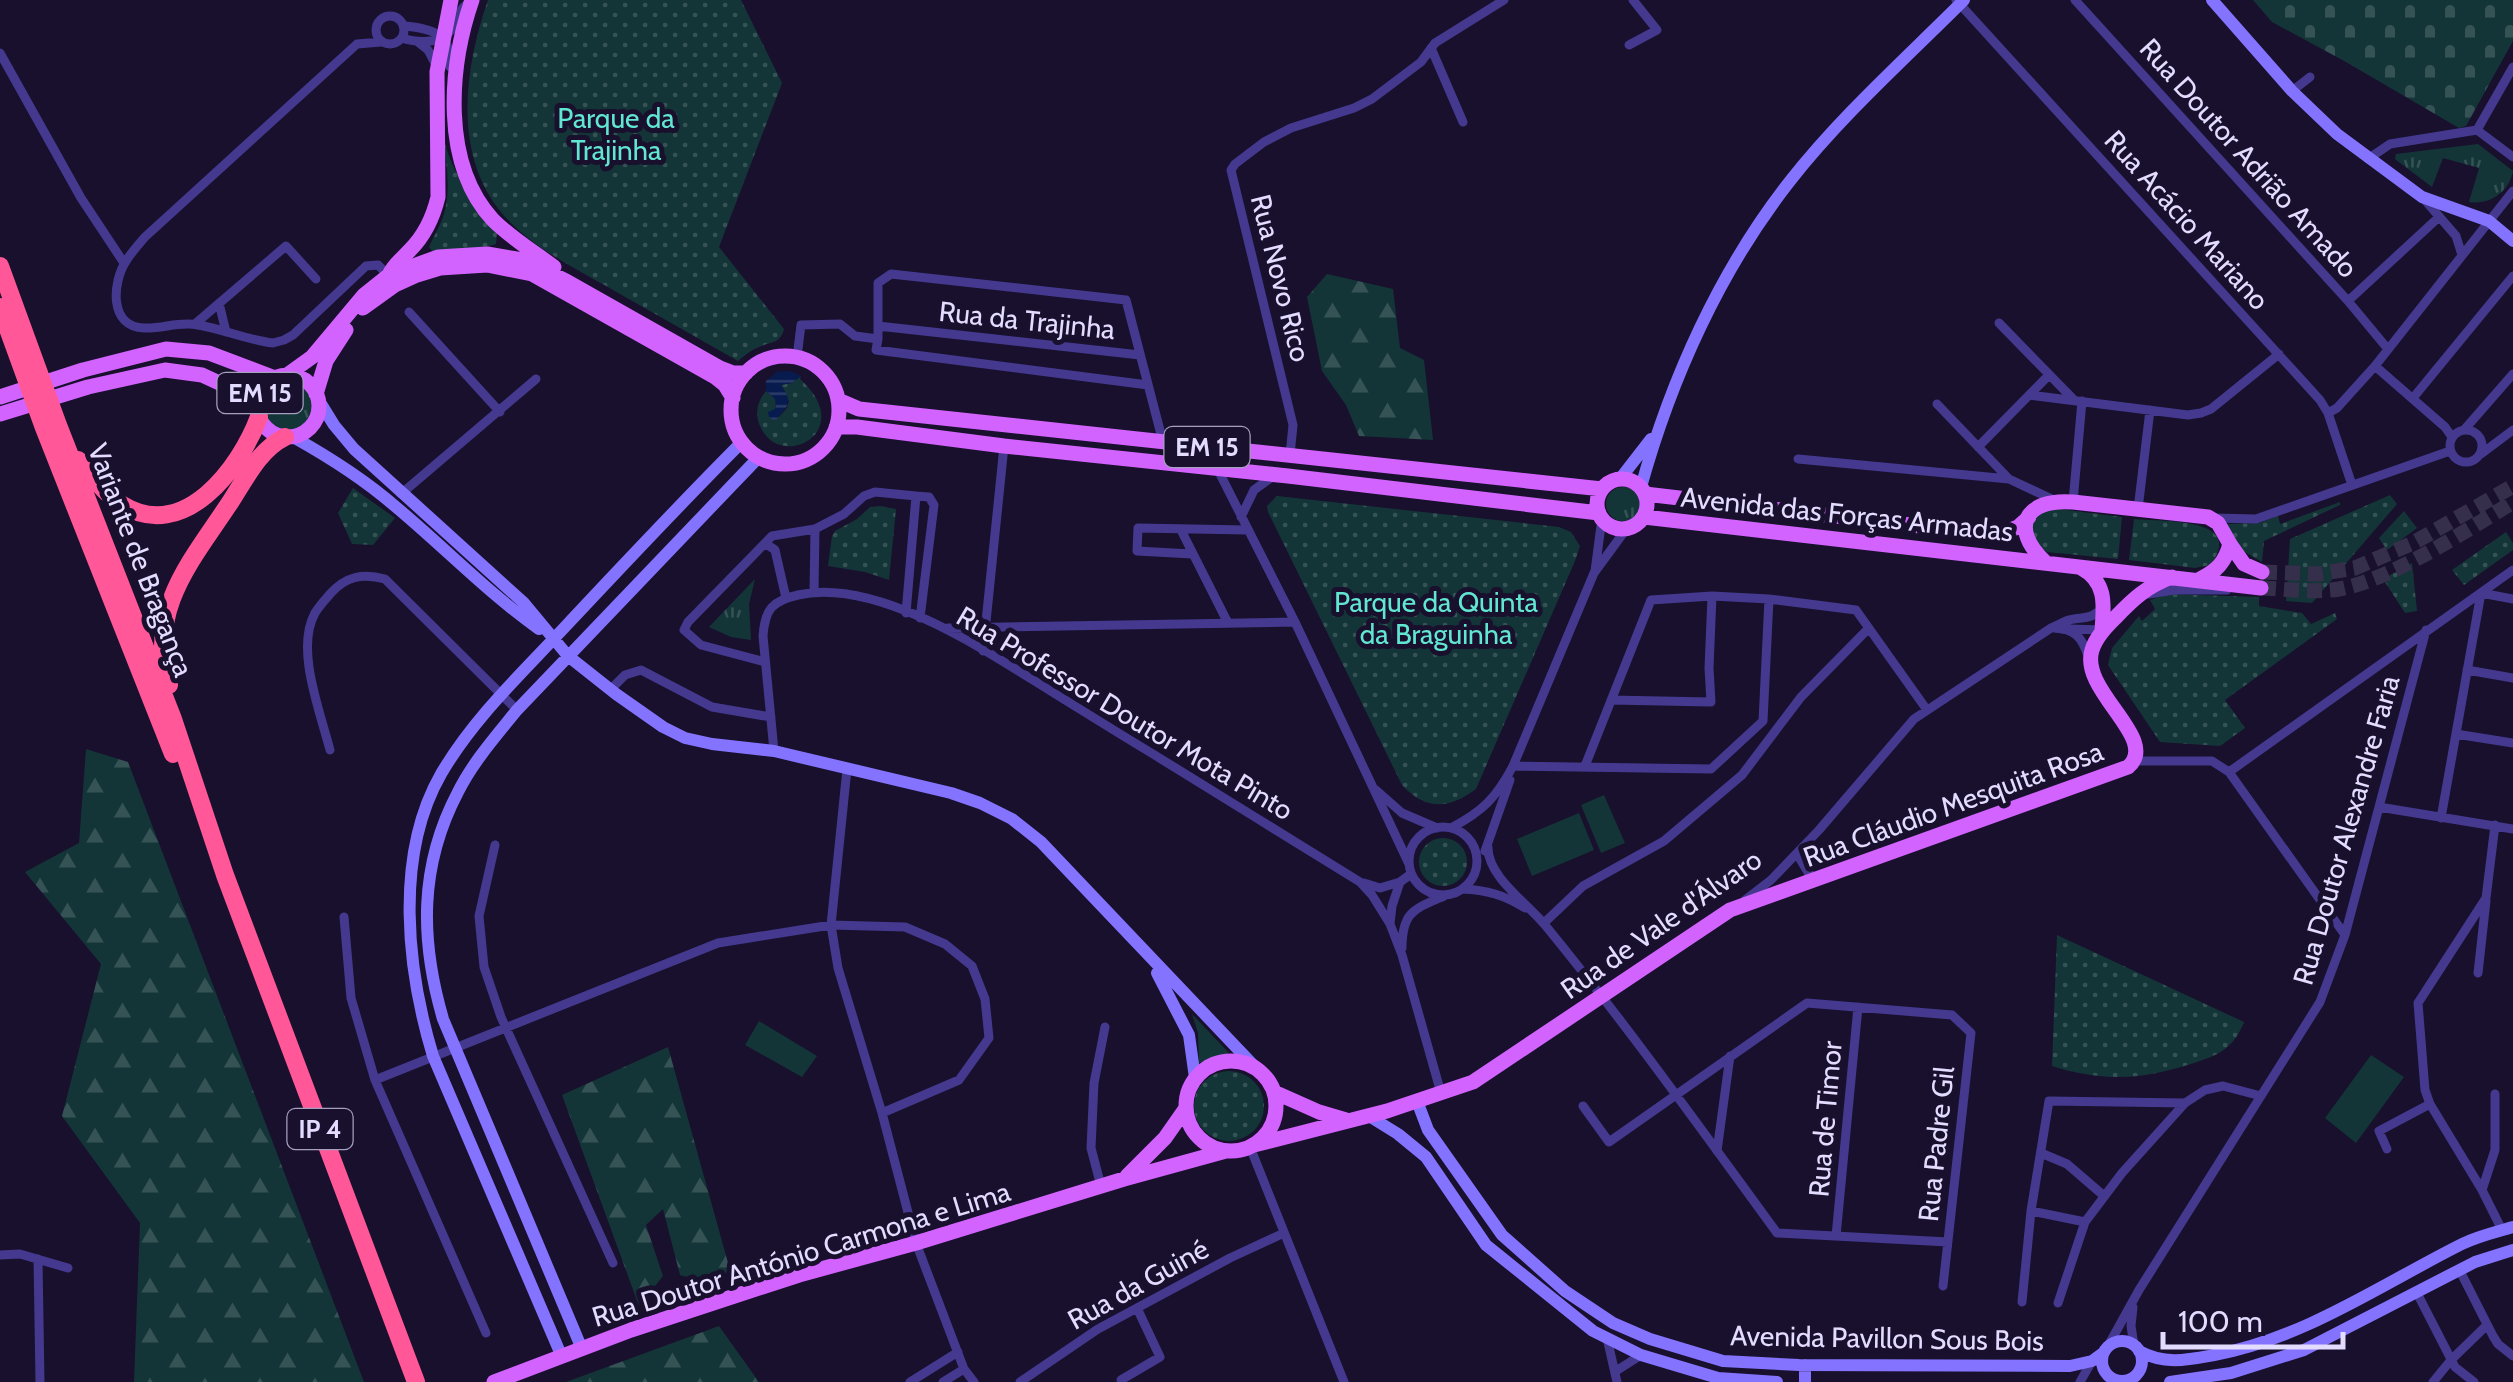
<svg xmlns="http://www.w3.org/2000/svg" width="2513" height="1382" viewBox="0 0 2513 1382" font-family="Cabin,sans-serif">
	<defs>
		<pattern id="grass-tufts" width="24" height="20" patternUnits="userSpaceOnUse" patternTransform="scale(2.5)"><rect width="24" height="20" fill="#133537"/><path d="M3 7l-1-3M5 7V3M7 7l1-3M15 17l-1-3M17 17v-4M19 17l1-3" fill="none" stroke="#355255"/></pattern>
		<pattern id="forest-firs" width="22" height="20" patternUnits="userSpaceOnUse" patternTransform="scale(2.5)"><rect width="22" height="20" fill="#133537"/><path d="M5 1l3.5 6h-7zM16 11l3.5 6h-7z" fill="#355255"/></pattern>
		<pattern id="cemetery-stones" width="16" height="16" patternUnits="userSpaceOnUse" patternTransform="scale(2.5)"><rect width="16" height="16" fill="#133537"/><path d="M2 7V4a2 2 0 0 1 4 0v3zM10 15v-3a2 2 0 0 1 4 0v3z" fill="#355255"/></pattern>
		<pattern id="park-dots" width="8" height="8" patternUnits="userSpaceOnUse" patternTransform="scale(2.5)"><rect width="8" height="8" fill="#133537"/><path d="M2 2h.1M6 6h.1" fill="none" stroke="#355255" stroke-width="1.8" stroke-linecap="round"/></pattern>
		<pattern id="water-rules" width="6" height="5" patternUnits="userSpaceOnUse" patternTransform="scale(2.5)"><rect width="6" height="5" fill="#081b4e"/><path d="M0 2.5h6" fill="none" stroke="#2c3c69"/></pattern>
	</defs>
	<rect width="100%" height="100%" fill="#18102d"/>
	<path fill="url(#grass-tufts)" d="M2478,144L2513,171C2509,192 2490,205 2469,202L2479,168L2443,158L2432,187L2395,159L2396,154Z
		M264 407a24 24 0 1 1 48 0a24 24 0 1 1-48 0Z
		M1606 504a17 17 0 1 1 34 0a17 17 0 1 1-34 0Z
		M755,579L749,604L751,640L731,637L709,627Z
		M1192,1014L1229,1053L1199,1063L1198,1033Z"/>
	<path fill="url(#forest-firs)" d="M1327,274L1393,289L1400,348L1424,360L1433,440L1359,436L1346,405L1322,371L1307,297Z
		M86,749L128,762L364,1382H134L140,1223L62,1116L101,964L25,872L79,843Z
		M668,1047L730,1270L713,1284L680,1275L663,1209L646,1225L663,1276L639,1306L562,1095Z
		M719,1326L759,1382H566Z"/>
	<path fill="url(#cemetery-stones)" d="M2253,0H2513V41L2466,126L2459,128L2346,62L2272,22Z"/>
	<path fill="url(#park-dots)" d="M488,0H741L782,83L719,247L784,329C780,344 772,341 759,347C751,350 745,355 738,361C694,336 650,311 606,286C574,268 537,249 511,223C451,164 463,72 488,0Z
		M443,136C451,173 474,202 497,232L496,244C480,250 452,248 433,252L429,247C433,237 439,228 443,217C452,191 446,163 443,136Z
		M801,376L800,379C858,431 782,471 761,428C754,414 757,402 766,391L776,399L775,409L779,417L787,408L789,401L780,385L792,383Z
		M353,488L395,518L373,545L352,544L338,513Z
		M2390,495L2397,504L2312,603L2286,601L2290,539Z
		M1277,496L1559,527L1571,532L1580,546L1575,561L1476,789C1449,809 1426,811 1402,785L1268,512L1267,506Z
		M2340,502V505L2264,541L2262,562L2243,551L2226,524L2259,523L2278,516L2280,524Z
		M880,506L896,509L889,580L865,572L828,566L832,536L835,531L857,519L870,507Z
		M2051,508L2122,517L2118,559L2047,552C2036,545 2025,529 2037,517C2038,516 2050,509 2051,508Z
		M2404,511L2417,528L2387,550L2379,538Z
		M2134,519C2163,522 2247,517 2210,565L2195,568L2129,560Z
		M2506,532L2513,543V550L2464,585L2452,570Z
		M2412,563L2417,611L2405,613L2383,579Z
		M2167,594L2259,597V606L2302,613L2311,624L2335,613L2337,619L2225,700L2245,728L2220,746L2160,742L2108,665L2112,648L2139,616L2142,621L2155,609L2150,600Z
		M1419 862a24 24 0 1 1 48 0a24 24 0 1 1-48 0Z
		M2057,935L2244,1022C2233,1049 2219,1055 2191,1064C2140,1080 2104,1082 2052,1066Z
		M1194 1106a35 35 0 1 1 70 0a35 35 0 1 1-70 0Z"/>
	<path fill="#133537" d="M1604,795L1625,843L1601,853L1581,805Z
		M1579,813L1594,850L1532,876L1517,839Z
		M759,1021L817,1056L802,1077L745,1045Z
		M2371,1055L2404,1077L2356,1143L2325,1118Z"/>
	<path fill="url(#water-rules)" d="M790,371L801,376L792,383L781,385C794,404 788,405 775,421L769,417L768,412L775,409C778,399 773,397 766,391V381L777,372Z"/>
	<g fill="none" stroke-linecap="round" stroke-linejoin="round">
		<path stroke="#362f4c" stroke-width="15" stroke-dasharray="15 8" stroke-linecap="butt" d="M2262,572L2318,574L2355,568L2413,543L2513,486
			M2261,588C2287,589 2314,593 2339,589C2391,580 2467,530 2513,502"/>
		<path stroke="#44398e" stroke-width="9" d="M1956,0L2320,400L2328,413L2352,485
			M2075,0L2348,301L2387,348
			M376 30a14 14 0 1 1 28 0a14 14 0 1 1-28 0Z
			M404,26C432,28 453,35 450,67
			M402,38C421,44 446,44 455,24C460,14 459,10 468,3
			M381,42L357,44L145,237C138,245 131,253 126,261C112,283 109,327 144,328C162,329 180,321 198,325C223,329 247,340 273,343L284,340L293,335L366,266L378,265L390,277
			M418,42L428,50L437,67
			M1629,45L1657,30L1633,0
			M1431,48L1463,122
			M0,53L81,198L124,263
			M2292,91L2310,77
			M2477,130L2513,157
			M2368,159L2390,144L2477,130L2513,67
			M2424,199L2456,236L2462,255
			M2348,301L2439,217
			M219,303L226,332
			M409,312L500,412
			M1999,323L2074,400
			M195,324L286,246L316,279
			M878,326L1140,355
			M878,339L876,350L1148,385
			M797,357L801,325L840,324L855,336L878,339V283L891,274L1126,300L1163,442
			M2375,366L2445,427L2452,437
			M2029,395L2188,415L2201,413L2211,409L2279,354
			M2413,398L2513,276
			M1937,404L2009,479
			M2328,413L2337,408L2375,366L2513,191
			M2450 446a16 16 0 1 1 32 0a16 16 0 1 1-32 0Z
			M2464,430L2513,374
			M1978,447L2049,375
			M1220,449L1218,470L1295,622L1409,864
			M2481,454L2513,430
			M1290,455L1293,425L1231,170L1235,164L1264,142L1291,128L1354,108L1372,99L1421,62L1435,43L1504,0
			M1798,459L2009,479L2054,500
			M401,494L536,379
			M2073,502L2082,401
			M2138,509L2150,410
			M1241,517L1254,490L1272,477
			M2215,518L2256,519L2450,451
			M1181,530L1228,623
			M765,543L775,550L786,598
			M1192,554L1137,551L1138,528L1247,530
			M1595,571L1602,518
			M814,592L815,529
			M2149,594L2174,590H2227
			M906,613L916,496L929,497L934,505L920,618
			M948,628L1295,622
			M2054,628C2075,629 2082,637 2088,656
			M2070,629L2102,630
			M983,651L1004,446
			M765,662L701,645L684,630L688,622L772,536L815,529L844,514L864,496L875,492L916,496
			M2467,670L2513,678
			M610,690L625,675L641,670L712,707L771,717
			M1611,700L1711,702L1709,668L1712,596
			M2456,734L2513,743
			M330,750C320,711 295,649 315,613C319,606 325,600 330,594C346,576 363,573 385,579L517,710
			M774,751L763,636C765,609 772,601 798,595C876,577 985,650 1049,690C1083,711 1118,733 1153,754C1222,797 1291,839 1360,882L1372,895L1390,924
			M2135,761H2212L2229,772L2345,935
			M1513,766L1711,769L1763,721L1769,599
			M1585,766L1651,600L1712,596L1769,599L1856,610L1927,710
			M847,769L831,925L838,968L882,1113L916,1243L964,1369L974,1382
			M2229,772L2513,570
			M1376,790L1402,813L1437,828
			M2379,807L2513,829
			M2441,818L2481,593L2513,599
			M2495,825L2486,898L2418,1003L2425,1090L2430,1104L2482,1190L2502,1230
			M1409 861a34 34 0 1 1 68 0a34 34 0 1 1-68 0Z
			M1451,828C1483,811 1496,798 1513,766L1594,573L1627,528
			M495,845L479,916L484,967L501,1017L613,1263
			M1488,847C1487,876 1527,903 1545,925C1627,1025 1701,1129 1777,1233L1948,1242
			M1485,851L1510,780
			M1797,854L1809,874L1816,878
			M1411,874L1400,882L1392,906L1390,924L1402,955L1441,1093
			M1364,883L1380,888L1400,882
			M1462,889C1487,890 1504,895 1525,908
			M1745,900L1771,880L1819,830L1914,719L2051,628C2056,626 2061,623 2066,621C2080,616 2091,621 2102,608
			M344,917L351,998L375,1080L486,1333
			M1544,923L1583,886L1664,841L1742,775L1801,697L1868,629
			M1402,948C1402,912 1414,909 1444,896
			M2478,973L2486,901
			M375,1080L718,943L831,925L905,927L945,944L972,966L985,999L989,1038L959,1080L882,1113
			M1583,1106L1609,1142L1807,1003L1952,1015L1971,1033L1943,1286
			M1250,1147L1344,1382
			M2387,1149L2379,1131L2430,1104
			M1717,1151L1730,1056
			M2041,1153L2067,1164L2103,1195
			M1101,1186L1091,1148L1094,1083L1105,1027
			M2482,1190L2495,1150V1094
			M2031,1211L2085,1222
			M1836,1236L1858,1007
			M0,1255L20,1254L68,1268
			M38,1259L40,1382
			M2460,1271L2493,1336L2498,1344L2513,1356
			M2417,1293L2455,1367L2474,1382
			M2022,1302L2031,1211L2049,1101L2185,1103
			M2058,1303L2085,1222L2122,1173L2185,1103L2205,1090L2223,1086L2261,1096
			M2133,1307L2131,1326L2134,1345
			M1607,1338L1617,1382
			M2108,1346L2139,1290L2320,1002L2345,935L2426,630
			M1616,1371L1641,1355
			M1121,1380L1160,1357L1137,1308
			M910,1382L958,1352
			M943,1382L964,1369
			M1020,1382L1098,1329L1230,1258L1284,1233
			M2080,1382L2092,1361
			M2433,1382L2451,1360L2487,1325"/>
		<path stroke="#8473ff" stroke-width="12" d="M2212,0L2292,91L2337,134L2422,197L2489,221L2513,241
			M318,399L334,425L354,449L524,603L568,656L616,694L663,727L685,738L712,744L774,751L951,793L980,803L1012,819L1041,842L1255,1067
			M293,437C329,457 365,480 396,507C444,547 488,593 539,629
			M1620,479L1651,439
			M1641,487C1671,379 1720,270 1790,181C1841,116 1905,59 1964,0
			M1157,973L1189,1035L1195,1078
			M1417,1101L1428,1130L1502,1235L1565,1291L1613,1323L1650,1339L1723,1361L1799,1365L2070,1366L2092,1361L2103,1353
			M1369,1116L1398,1134L1426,1157L1486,1245L1593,1331L1641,1355L1718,1378L1777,1382
			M2102 1361a20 20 0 1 1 40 0a20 20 0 1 1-40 0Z
			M582,1349L443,1019C420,940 419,866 458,792C473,762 496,736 517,710L759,457
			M2139,1351C2164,1365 2187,1360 2214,1355C2305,1338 2380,1285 2462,1244C2478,1236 2496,1232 2513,1227
			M562,1357L433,1056C407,970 394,856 441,774C473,719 520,675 563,629C622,566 681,503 742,442
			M1805,1365V1382
			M2170,1382L2231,1373L2304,1350L2475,1262L2513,1250"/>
		<path stroke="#d363ff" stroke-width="15" d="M472,0C449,67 441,164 493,220C511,238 534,252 554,267
			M389,275C394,264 402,259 410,250C425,235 433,218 438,197L437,72L451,0
			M363,308L395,285L417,275L440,268L487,265L532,274L715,377L725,385L733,398
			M731 410a54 54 0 1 1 108 0a54 54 0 1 1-108 0Z
			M287,375L312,357L364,295L389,275L438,257L487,254L523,260L566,281L720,368L733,373H746
			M257 406a31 31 0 1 1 62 0a31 31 0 1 1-62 0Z
			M316,394L326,361L346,330
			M0,397L83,370L166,349L209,353L275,378
			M838,400L859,409L1602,489
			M0,414L88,387L165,370L202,375L241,393L257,408
			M836,427H857L1004,446L1288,476L1599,513
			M1597 504a25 25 0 1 1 50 0a25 25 0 1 1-50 0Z
			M1645,494L1997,535L2018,527L2029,517
			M1644,517L2261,588
			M2230,544L2244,564L2262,572
			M2045,562C2009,528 2025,498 2073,502L2208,517L2218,523L2230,544C2225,562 2217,571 2200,579
			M2081,568C2107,582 2104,605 2102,630
			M1186 1106a45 45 0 1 1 90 0a45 45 0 1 1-90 0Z
			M1274,1092L1319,1112L1346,1120
			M1254,1145L1387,1111L1473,1082L1730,910L2128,767C2161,739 2079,691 2092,650C2096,637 2106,627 2115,618C2133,599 2147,586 2172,577
			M1127,1176L1165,1138L1186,1108
			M494,1382L631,1330L799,1275L916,1243L1124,1179L1226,1151"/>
		<path stroke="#ff5798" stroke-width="18" d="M0,266L58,425L173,719L225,875L416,1382
			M0,307L44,428L173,754
			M78,460C92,475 104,493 121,504C184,544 240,468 259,417
			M169,685C146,609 193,559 231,501C246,478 259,450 285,437"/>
	</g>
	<g text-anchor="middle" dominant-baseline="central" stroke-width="10" stroke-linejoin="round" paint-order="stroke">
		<g fill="#18102d" stroke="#a69fc0" stroke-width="2.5">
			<rect x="217.5" y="373" width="85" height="40" rx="8"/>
			<rect x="1164.5" y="427" width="85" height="40" rx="8"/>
			<rect x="287.5" y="1109" width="65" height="40" rx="8"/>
		</g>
		<g font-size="25" font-weight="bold" fill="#e3dcff">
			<text x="260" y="393">EM 15</text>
			<text x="1207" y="447">EM 15</text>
			<text x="320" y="1129">IP 4</text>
		</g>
		<g font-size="28" fill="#61e7d1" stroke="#18102d">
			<text x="616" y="118">Parque da<tspan x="616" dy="32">Trajinha</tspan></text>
			<text x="1436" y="602">Parque da Quinta<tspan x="1436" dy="32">da Braguinha</tspan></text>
		</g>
		<g font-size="28" fill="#e3dcff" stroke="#18102d">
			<text transform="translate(2249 158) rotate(48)">Rua Doutor Adrião Amado</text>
			<text transform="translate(2187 220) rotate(48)">Rua Acácio Mariano</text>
			<text transform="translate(1281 278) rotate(76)">Rua Novo Rico</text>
			<text transform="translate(1027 320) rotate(6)">Rua da Trajinha</text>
			<text transform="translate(1847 514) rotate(6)">Avenida das Forças Armadas</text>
			<text transform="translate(141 560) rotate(69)">Variante de Bragança</text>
			<text transform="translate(1125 713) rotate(31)">Rua Professor Doutor Mota Pinto</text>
			<text transform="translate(1953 804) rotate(-20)">Rua Cláudio Mesquita Rosa</text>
			<text transform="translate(2346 830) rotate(-74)">Rua Doutor Alexandre Faria</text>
			<text transform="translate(1661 924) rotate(-35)">Rua de Vale d'Álvaro</text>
			<text transform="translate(1825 1119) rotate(-85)">Rua de Timor</text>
			<text transform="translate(1936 1144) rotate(-84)">Rua Padre Gil</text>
			<text transform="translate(801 1254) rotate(-17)">Rua Doutor António Carmona e Lima</text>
			<text transform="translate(1138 1284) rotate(-29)">Rua da Guiné</text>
			<text transform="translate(1887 1338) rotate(1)">Avenida Pavillon Sous Bois</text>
		</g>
	</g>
	<path d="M2163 1332v15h180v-15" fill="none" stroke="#e3dcff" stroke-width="5"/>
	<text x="2178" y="1332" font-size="30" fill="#e3dcff" stroke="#18102d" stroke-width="8" paint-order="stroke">100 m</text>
</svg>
